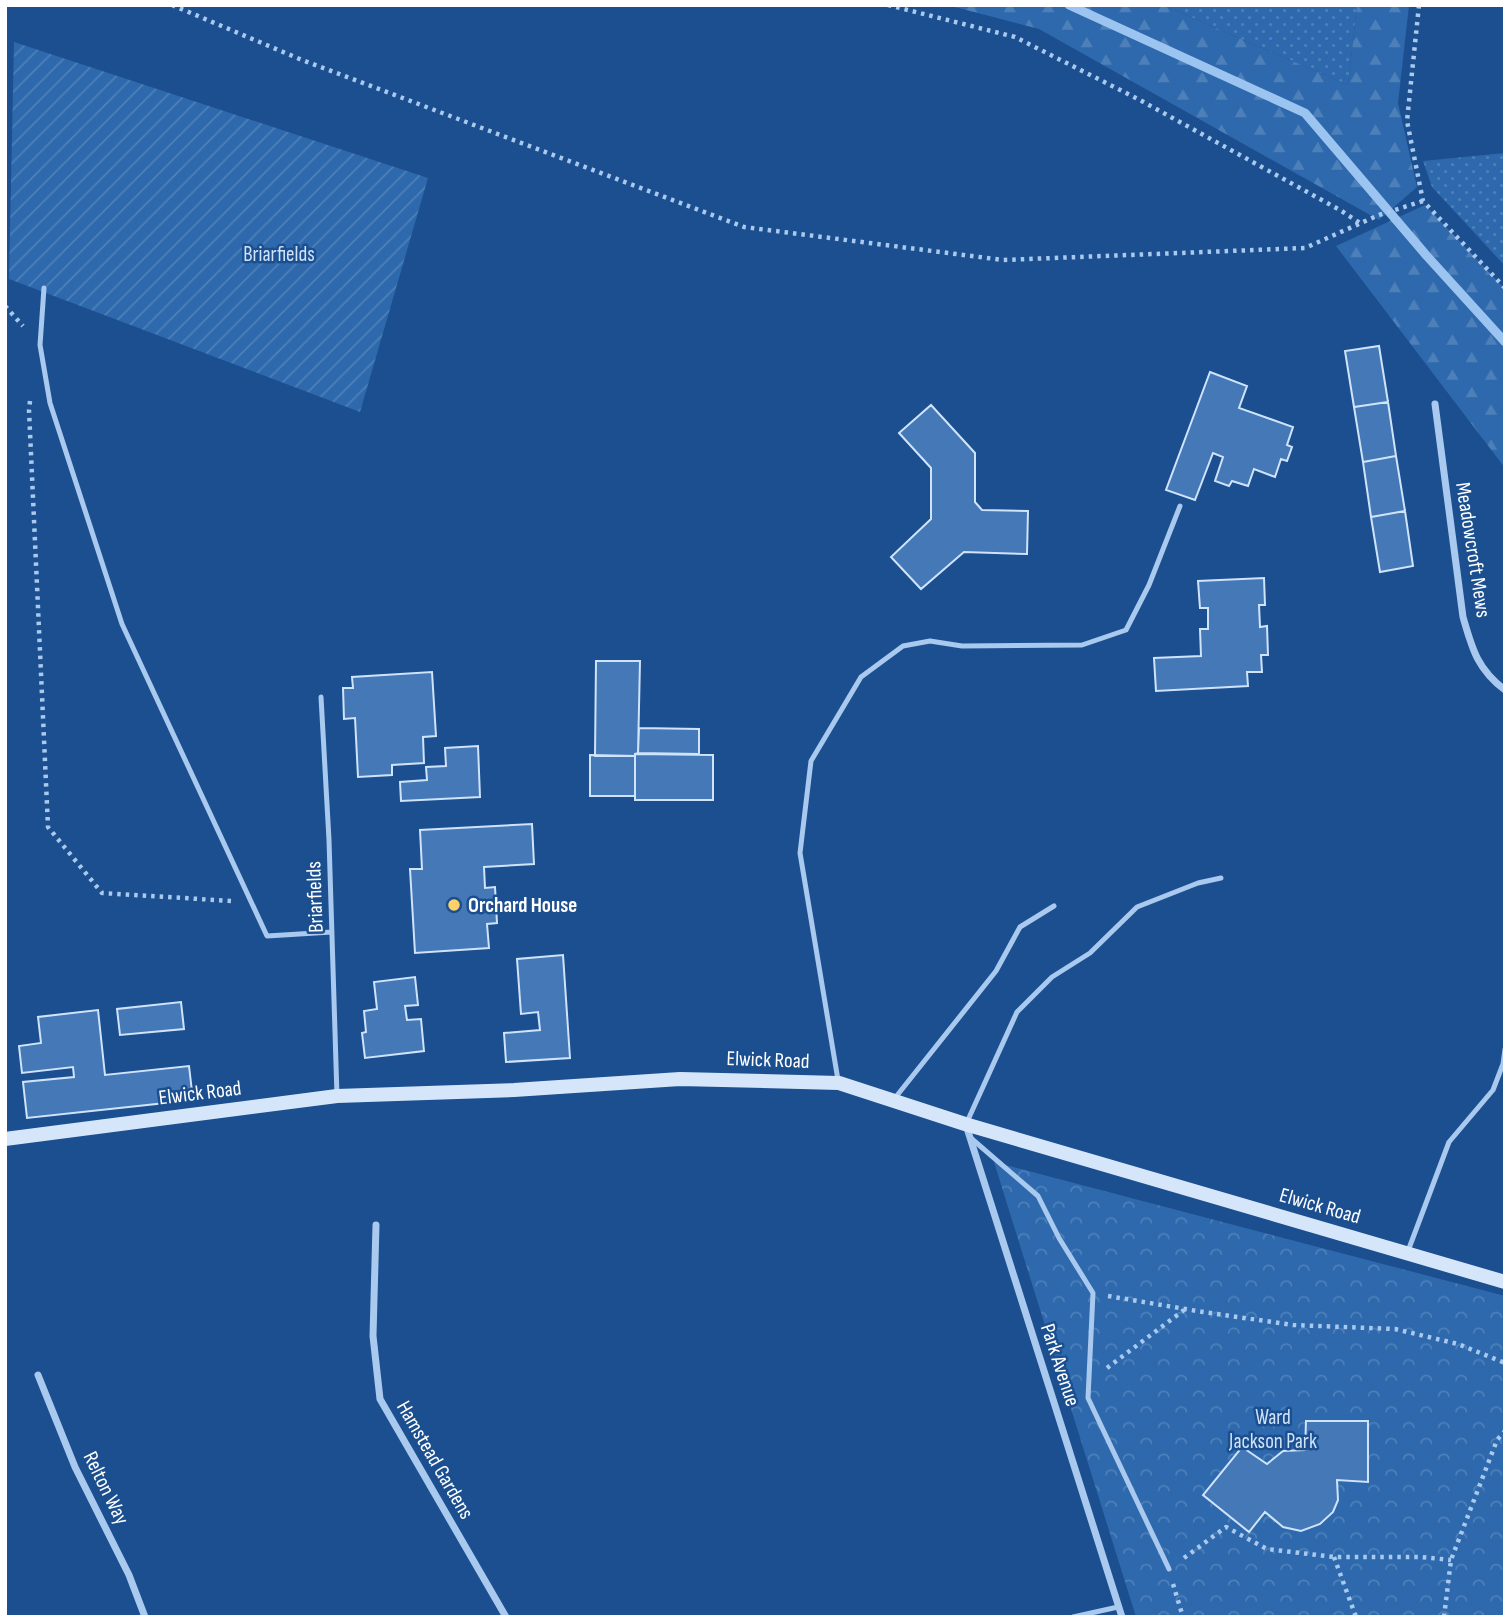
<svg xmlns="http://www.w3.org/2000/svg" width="1510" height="1622" viewBox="0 0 1510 1622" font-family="'Sofia Sans Condensed',sans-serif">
	<defs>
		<pattern id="grass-dots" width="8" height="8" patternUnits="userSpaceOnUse" patternTransform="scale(1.75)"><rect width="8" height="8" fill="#2e69ad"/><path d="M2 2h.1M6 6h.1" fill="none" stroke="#4d80b9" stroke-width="1.8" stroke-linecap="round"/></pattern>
		<pattern id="forest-firs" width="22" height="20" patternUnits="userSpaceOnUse" patternTransform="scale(1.75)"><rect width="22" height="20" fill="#2e69ad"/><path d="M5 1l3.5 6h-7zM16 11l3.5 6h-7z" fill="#4d80b9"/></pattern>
		<pattern id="park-crowns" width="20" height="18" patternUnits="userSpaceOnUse" patternTransform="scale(1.75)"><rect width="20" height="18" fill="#2e69ad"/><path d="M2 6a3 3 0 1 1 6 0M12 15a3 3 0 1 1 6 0" fill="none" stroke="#4d80b9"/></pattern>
		<pattern id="garden-furrows" width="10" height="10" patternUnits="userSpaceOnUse" patternTransform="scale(1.75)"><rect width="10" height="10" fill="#2e69ad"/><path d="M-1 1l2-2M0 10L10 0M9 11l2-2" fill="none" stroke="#4d80b9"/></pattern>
	</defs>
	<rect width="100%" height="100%" fill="#1b4f8f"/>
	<path fill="url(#grass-dots)" d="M1163,5H1357L1348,85Z
		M1505,153V266L1432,187L1423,161Z"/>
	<path fill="url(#forest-firs)" d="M947,5H1163L1348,85L1357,5H1409L1398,103L1417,187L1379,220L1039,29Z
		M1425,205L1505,289V468L1336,246Z"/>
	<path fill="url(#park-crowns)" d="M994,1162L1505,1296V1617H1136Z"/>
	<path fill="url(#garden-furrows)" d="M14,42L428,178L360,412L9,279Z"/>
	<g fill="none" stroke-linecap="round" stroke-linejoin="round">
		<path stroke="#9cc4f0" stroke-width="9" d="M1069,5L1305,113L1426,255L1505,342"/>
	</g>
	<path fill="#4478b7" stroke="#cfe3fa" stroke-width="2" d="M1379,346L1388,402L1354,407L1345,351Z
		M1210,372L1247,386L1239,408L1293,427L1287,445L1292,447L1287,461L1281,459L1275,477L1254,469L1248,486L1232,481L1229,486L1215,481L1223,457L1213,453L1195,500L1166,490Z
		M1388,402L1396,456L1363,462L1354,407Z
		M931,405L975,453V502L982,510L1028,511L1027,554L964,552L921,589L891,557L931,519V468L899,433Z
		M1396,456L1405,511L1371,517L1363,462Z
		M1405,511L1413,566L1380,572L1371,517Z
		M1264,578L1265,605H1259L1260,627L1267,626L1268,655H1261L1262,672H1247L1248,686L1156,691L1154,658L1201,656L1200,629H1208V608H1200L1198,581Z
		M596,661H640L638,753L635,754V756H595Z
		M432,672L436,736L423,737L424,763L392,765V775L358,777L355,718L344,719L343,688H353L352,677Z
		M639,728L699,729V754L638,753Z
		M478,746L480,797L401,801L400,782L427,780L426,767L446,766L445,748Z
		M635,754L713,755V800H635Z
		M590,755L635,756V796H590Z
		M532,824L534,864L484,867L485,888L495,887L497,923L487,924L489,948L415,953L410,869H422L420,830Z
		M563,955L570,1058L506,1062L504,1033L540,1030L538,1012L521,1014L517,959Z
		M415,977L418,1005L405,1006L407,1020L421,1019L424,1051L365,1058L362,1033L366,1032L364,1011L377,1009L374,982Z
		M181,1002L184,1029L120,1035L117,1009Z
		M98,1010L105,1075L189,1066L193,1100L27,1118L23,1082L74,1077L73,1067L22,1073L19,1046L41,1043L38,1017Z
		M1306,1421H1368V1482L1337,1480L1338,1500L1333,1512L1320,1524L1301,1531L1283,1527L1265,1512L1249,1532L1203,1495L1242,1447L1267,1464L1283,1451L1305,1450Z"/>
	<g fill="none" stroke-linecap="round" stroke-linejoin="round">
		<path stroke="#a9c9ee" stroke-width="4.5" stroke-dasharray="3.5 5" stroke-linecap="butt" d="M172,5L302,60L744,227L1003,260L1305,248L1379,215L1423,201
			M888,5L1015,37L1138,99L1340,210L1360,223
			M1419,5L1407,121L1423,201L1505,288
			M5,306L23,326
			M30,401L29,410L48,827L102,893L232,901
			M1108,1296L1203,1312L1293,1325L1395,1329L1458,1344L1505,1363
			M1107,1368L1184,1310
			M1334,1557L1356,1617
			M1184,1558L1226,1527L1267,1549L1334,1557H1421L1451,1560
			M1173,1584L1183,1617
			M1444,1617L1451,1560L1497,1440L1505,1431"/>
		<path stroke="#a9c9ee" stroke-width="5" d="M44,288L40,345L50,403L122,624L267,936L332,932
			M321,697L329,840L337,1096
			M838,1080L800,853L811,761L861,677L903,646L930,641L962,646L1082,645L1126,630L1149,585L1180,506
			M895,1098L996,971L1020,927L1054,906
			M967,1122L1017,1012L1052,977L1090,953L1137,907L1198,883L1221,878
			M972,1139L1038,1196L1059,1238L1093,1293L1088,1398L1169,1569
			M1408,1251L1449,1142L1493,1090L1503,1064L1505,1049
			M1073,1617L1118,1607"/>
		<path stroke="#a9c9ee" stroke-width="7" d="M1435,404L1463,617C1472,648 1477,669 1505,690
			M966,1125L1122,1617
			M376,1225L373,1336L380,1399L506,1617
			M38,1375L75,1467L129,1575L145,1617"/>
		<path stroke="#d6e6fa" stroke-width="14" d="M5,1139L337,1096L514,1090L680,1079L839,1083L965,1124L1505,1282"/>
	</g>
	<circle fill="#ffd166" stroke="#1b4f8f" stroke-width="2.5" cx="454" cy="905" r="7"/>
	<g text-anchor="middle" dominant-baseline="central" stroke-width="5" stroke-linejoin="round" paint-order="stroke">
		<g font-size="21" fill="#cfe3fa" stroke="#1b4f8f">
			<text x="279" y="254">Briarfields</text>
			<text x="1273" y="1417">Ward<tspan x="1273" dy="24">Jackson Park</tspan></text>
		</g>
		<g font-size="21" fill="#fff" stroke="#1b4f8f">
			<text transform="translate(1473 550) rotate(81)">Meadowcroft Mews</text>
			<text transform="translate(315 897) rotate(-92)">Briarfields</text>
			<text transform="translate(768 1060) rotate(2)">Elwick Road</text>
			<text transform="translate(200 1093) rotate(-7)">Elwick Road</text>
			<text transform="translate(1320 1206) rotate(16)">Elwick Road</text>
			<text transform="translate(1060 1365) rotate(72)">Park Avenue</text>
			<text transform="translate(435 1460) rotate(60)">Hamstead Gardens</text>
			<text transform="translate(106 1488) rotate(64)">Relton Way</text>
		</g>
		<g font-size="21" font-weight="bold" fill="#fff" stroke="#1b4f8f" text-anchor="start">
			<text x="468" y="905">Orchard House</text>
		</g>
	</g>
	<rect width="1510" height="1622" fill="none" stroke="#ffffff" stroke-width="14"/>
</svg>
